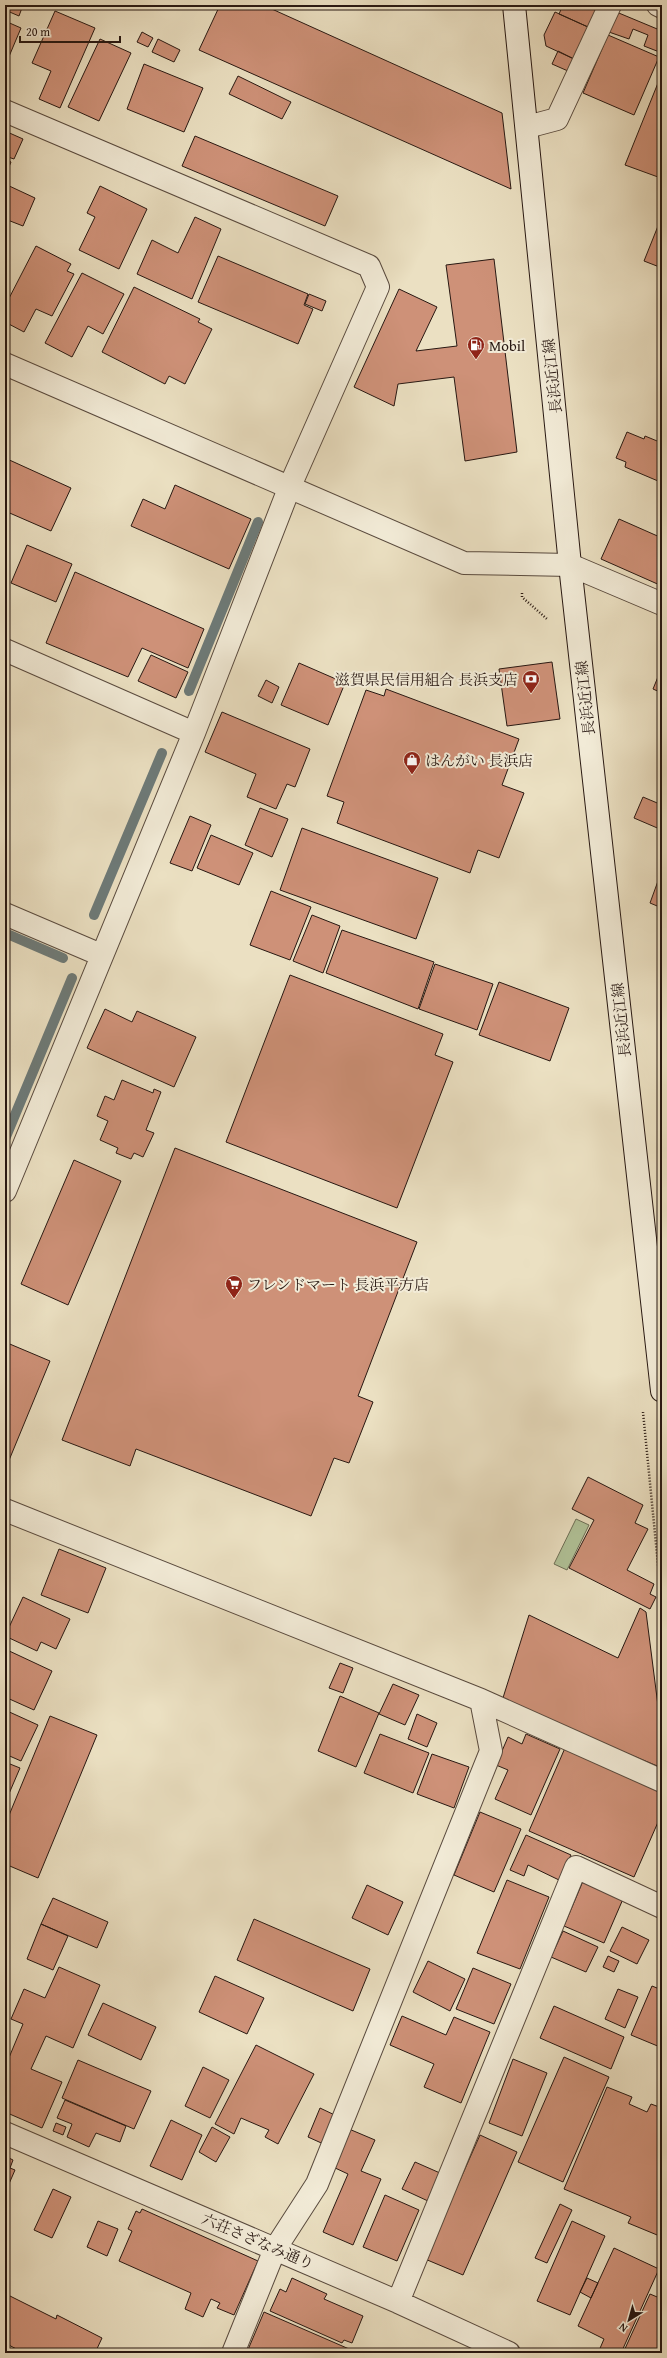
<svg xmlns="http://www.w3.org/2000/svg" width="667" height="2358" viewBox="0 0 667 2358" font-family="'Gentium Book Plus','Noto Serif JP',serif">
	<rect width="100%" height="100%" fill="#ebe0c2"/>
	<filter id="stains"><feTurbulence type="fractalNoise" baseFrequency=".005" numOctaves="4"/><feColorMatrix values="0 0 0 0 .2 0 0 0 0 .09 0 0 0 0 .02 0 0 0 .5 -.17"/></filter>
	<radialGradient id="worn" r=".72"><stop offset=".6" stop-color="#630" stop-opacity="0"/><stop offset="1" stop-color="#630" stop-opacity=".3"/></radialGradient>
	<path fill="#b1c399" stroke="#6c6e56" d="M576,1519L589,1525L567,1570L554,1564Z"/>
	<g fill="none" stroke-linecap="round" stroke-linejoin="round">
		<path stroke="#6d7a78" stroke-width="10" d="M189,691L258,522
			M94,915L162,753
			M5,933L63,958
			M5,1139L72,978"/>
	</g>
	<path fill="#ce9178" stroke="#281812" d="M5,5H23L19,16L5,10Z
		M220,5H263L502,113L511,189L199,50Z
		M563,5H593L598,7L588,27L559,14Z
		M55,11L95,28L60,108L39,99L51,71L32,63Z
		M614,11L662,31V53L644,46L648,35L633,29L629,39L606,31Z
		M555,12L588,27L574,59L546,46L544,35Z
		M5,21L21,28L5,66Z
		M142,32L153,38L148,47L137,42Z
		M608,35L659,57L634,115L583,93Z
		M100,39L131,53L99,121L68,107Z
		M158,39L180,50L174,62L152,52Z
		M558,51L574,59L568,71L552,64Z
		M144,64L203,88L184,132L127,109Z
		M662,73V167L658,177L625,165Z
		M238,76L291,102L282,119L229,94Z
		M5,131L23,139L14,159L5,156Z
		M195,136L338,196L325,226L182,166Z
		M5,159L11,162L6,174L5,173Z
		M5,184L35,198L23,226L5,219Z
		M100,186L147,209L119,269L79,250L95,217L87,213Z
		M662,216V268L644,261Z
		M195,217L221,229L192,299L137,274L152,240L178,253Z
		M36,246L71,264L67,271L74,274L52,316L36,309L24,332L5,322V306Z
		M218,256L308,294L304,305L313,309L298,344L198,302Z
		M494,259L517,452L465,461L454,377L398,384L394,406L354,387L399,289L437,307L416,351L457,346L446,265Z
		M82,273L124,294L103,334L88,326L72,357L45,343Z
		M134,287L200,319L198,322L212,329L185,384L169,376L165,384L102,352Z
		M309,294L326,301L322,311L305,304Z
		M627,432L644,439L645,436L662,443V471L658,481L625,467L626,462L616,458Z
		M5,458L71,488L51,531L5,511Z
		M175,485L251,519L229,569L131,526L143,499L165,509Z
		M619,519L662,538V586L601,559Z
		M27,545L72,564L56,602L11,583Z
		M75,572L204,629L188,668L142,648L128,677L46,643Z
		M151,655L188,672L176,698L138,681Z
		M552,662L560,719L507,726L499,669Z
		M299,663L345,683L328,725L281,705Z
		M662,667V693L653,689Z
		M266,680L279,687L272,703L258,696Z
		M386,689L519,739L502,785L524,793L499,858L478,850L470,873L337,823L344,802L327,796L366,690L384,696Z
		M222,712L310,749L295,787L287,784L276,809L247,797L256,774L205,752Z
		M643,797L662,805V830L634,818Z
		M260,808L288,819L272,857L245,845Z
		M190,816L211,825L192,871L170,863Z
		M302,828L438,878L416,939L280,890Z
		M211,835L253,853L239,885L197,868Z
		M658,881L662,883V908L650,903Z
		M271,891L311,907L290,960L250,945Z
		M312,915L340,926L323,973L293,961Z
		M342,930L434,962L418,1009L326,973Z
		M435,964L493,984L477,1030L419,1009Z
		M290,975L443,1034L435,1055L453,1062L397,1208L226,1142Z
		M499,982L569,1008L550,1061L479,1035Z
		M105,1009L132,1022L137,1011L196,1037L174,1087L87,1048Z
		M122,1080L153,1093L154,1089L161,1092L146,1130L154,1133L143,1157L134,1153L131,1159L116,1153L118,1148L100,1140L108,1121L97,1116L105,1096L114,1100Z
		M175,1148L417,1242L358,1396L373,1402L349,1463L334,1458L311,1516L136,1449L130,1466L62,1440Z
		M74,1160L121,1181L68,1305L21,1284Z
		M5,1342L50,1361L5,1470Z
		M588,1477L643,1505L635,1523L648,1529L627,1570L654,1584L650,1594L656,1597L650,1609L569,1568L594,1520L572,1509Z
		M59,1549L106,1568L88,1613L41,1595Z
		M23,1597L70,1619L56,1649L41,1642L37,1651L5,1636Z
		M640,1608L646,1612L662,1737V1768L502,1701L529,1615L618,1658Z
		M5,1649L52,1671L34,1710L5,1697Z
		M340,1663L353,1668L343,1693L329,1688Z
		M393,1684L419,1695L405,1725L379,1714Z
		M340,1696L379,1713L356,1767L318,1751Z
		M5,1710L38,1725L21,1761L5,1754Z
		M417,1714L437,1723L427,1747L408,1739Z
		M50,1716L97,1735L38,1878L5,1864V1825Z
		M380,1734L429,1753L413,1793L364,1773Z
		M526,1734L560,1749L531,1815L495,1799L508,1770L496,1765L508,1737L522,1744Z
		M565,1748L662,1791V1813L634,1877L529,1831Z
		M432,1754L469,1767L454,1808L417,1794Z
		M5,1762L20,1768L5,1803Z
		M480,1812L521,1829L494,1892L454,1875Z
		M526,1835L571,1855L559,1880L528,1865L524,1876L510,1870Z
		M507,1880L549,1897L520,1969L477,1953Z
		M583,1881L623,1899L604,1943L564,1926Z
		M367,1885L403,1902L388,1935L352,1918Z
		M53,1898L108,1922L97,1948L41,1924Z
		M254,1919L370,1969L353,2011L237,1960Z
		M41,1924L68,1936L53,1970L27,1959Z
		M622,1927L649,1940L637,1964L610,1951Z
		M563,1931L598,1947L586,1972L551,1957Z
		M608,1956L619,1961L614,1972L603,1967Z
		M428,1961L465,1979L450,2011L413,1992Z
		M59,1967L100,1985L73,2048L46,2036L31,2069L62,2082L42,2128L5,2112V2058L8,2060L23,2024L11,2019L24,1989L45,1998Z
		M473,1968L511,1984L494,2024L456,2009Z
		M215,1976L264,1998L247,2034L199,2012Z
		M652,1986L662,1990V2042L660,2047L631,2035Z
		M618,1989L638,1997L625,2028L605,2019Z
		M103,2003L156,2027L141,2060L88,2035Z
		M554,2006L624,2037L611,2069L540,2038Z
		M402,2016L446,2035L454,2017L490,2032L461,2103L424,2087L434,2064L390,2045Z
		M256,2045L314,2074L278,2144L265,2137L269,2130L241,2118L234,2134L215,2124Z
		M564,2057L609,2077L563,2182L518,2162Z
		M513,2059L547,2073L522,2136L489,2123Z
		M78,2060L151,2091L134,2129L62,2098Z
		M203,2067L229,2080L210,2118L185,2106Z
		M607,2087L632,2097L629,2104L647,2112L651,2104L662,2108V2237L628,2223L631,2217L564,2189Z
		M65,2100L126,2126L120,2142L96,2133L89,2147L67,2137L72,2124L57,2118Z
		M320,2108L341,2118L328,2146L308,2137Z
		M171,2120L202,2135L182,2180L150,2166Z
		M56,2123L66,2127L63,2135L53,2131Z
		M212,2127L230,2137L216,2162L199,2152Z
		M349,2129L375,2140L361,2171L381,2179L353,2245L323,2232L348,2174L333,2167Z
		M480,2135L517,2152L463,2275L425,2259Z
		M5,2156L13,2160L10,2168L15,2170L5,2193Z
		M415,2162L440,2173L428,2201L402,2189Z
		M53,2189L71,2197L52,2238L34,2230Z
		M385,2195L419,2210L397,2261L363,2247Z
		M560,2204L572,2210L547,2263L535,2258Z
		M142,2209L258,2261L234,2315L217,2308L220,2303L211,2299L203,2317L185,2309L191,2293L119,2261L132,2231L128,2229L136,2211L140,2213Z
		M98,2221L118,2229L107,2256L87,2247Z
		M572,2221L605,2236L570,2315L537,2301Z
		M614,2248L659,2269L621,2353H598L604,2339L578,2326Z
		M292,2278L327,2294L324,2299L363,2316L352,2343L344,2340L342,2343L270,2311L280,2289L286,2292Z
		M587,2278L598,2283L591,2298L580,2292Z
		M650,2294L662,2299V2353H623Z
		M8,2295L56,2319L57,2315L102,2338L95,2353H24L5,2343V2301Z
		M264,2312L356,2352L355,2353L247,2352Z"/>
	<g fill="none" stroke-linecap="round" stroke-linejoin="round">
		<defs>
			<path id="minor" d="M658,5L662,7
				M5,111L369,266L378,287L290,486L194,733L5,1191
				M527,127L557,119L610,5
				M570,565L662,604
				M5,650L194,733
				M5,914L101,955
				M5,1510L481,1700
				M5,2133L398,2302L509,2353
				M398,2302L576,1867L662,1907
				M233,2353L275,2249L317,2184L491,1751L481,1700L662,1781"/>
			<path id="tertiary" d="M5,364L464,563L570,565"/>
			<path id="secondary" d="M514,5L570,565L662,1391"/>
		</defs>
		<use href="#minor" stroke="#594a3e" stroke-width="24"/>
		<use href="#tertiary" stroke="#594a3e" stroke-width="24"/>
		<use href="#secondary" stroke="#281812" stroke-width="24"/>
		<path stroke="#281812" stroke-width="2.5" stroke-dasharray="1 2" stroke-linecap="butt" d="M522,593V597L547,619
			M643,1412L662,1605"/>
		<use href="#minor" stroke="#f2ebd7" stroke-width="22"/>
		<use href="#tertiary" stroke="#f2ebd7" stroke-width="22"/>
		<use href="#secondary" stroke="#f2ebd7" stroke-width="22"/>
	</g>
	<defs>
		<symbol id="fuel-pin" viewBox="-11 -11 22 30"><path d="M0 17L-7.5 6A9.5 9.5 0 1 1 7.5 6Z" fill="#8f2418" stroke="#f2ebd7"/><path d="M-5.5-6h7V0h2V4h1.3V-2.5L3-4.5l.8-.8L6-3V5H2.5V1h-1V6h-7ZM-4.2-4.7v3.2H.2V-4.7Z" fill="#fff"/></symbol>
		<symbol id="bank-pin" viewBox="-11 -11 22 30"><path d="M0 17L-7.5 6A9.5 9.5 0 1 1 7.5 6Z" fill="#8f2418" stroke="#f2ebd7"/><path d="M-6-4H6V4H-6ZM0-2.3a2.3 2.3 0 1 0 0 4.6a2.3 2.3 0 1 0 0-4.6Z" fill="#fff"/></symbol>
		<symbol id="shop-pin" viewBox="-11 -11 22 30"><path d="M0 17L-7.5 6A9.5 9.5 0 1 1 7.5 6Z" fill="#8f2418" stroke="#f2ebd7"/><path d="M-5-2.5h2.3a2.7 3.5 0 0 1 5.4 0H5L5.5 6h-11ZM-1.5-2.5h3a1.5 2.3 0 0 0-3 0Z" fill="#fff"/></symbol>
		<symbol id="supermarket-pin" viewBox="-11 -11 22 30"><path d="M0 17L-7.5 6A9.5 9.5 0 1 1 7.5 6Z" fill="#8f2418" stroke="#f2ebd7"/><path d="M-6-5.5h2.5l.6 2H6L4.5 2H-2.5L-4.4-4H-6ZM-1.5 3.2a1.3 1.3 0 1 0 .1 0ZM3 3.2a1.3 1.3 0 1 0 .1 0Z" fill="#fff"/></symbol>
	</defs>
	<g fill-rule="evenodd">
		<use href="#fuel-pin" x="466" y="335" width="20" height="27"/>
		<use href="#bank-pin" x="521" y="669" width="20" height="27"/>
		<use href="#shop-pin" x="402" y="750" width="20" height="27"/>
		<use href="#supermarket-pin" x="224" y="1274" width="20" height="27"/>
	</g>
	<g text-anchor="middle" dominant-baseline="central" stroke-width="4" stroke-linejoin="round" paint-order="stroke">
		<g font-size="15" fill="#281812" stroke="#f2ebd7" text-anchor="start">
			<text x="489" y="345">Mobil</text>
			<text x="518" y="679" text-anchor="end">滋賀県民信用組合 長浜支店</text>
			<text x="425" y="760">はんがい 長浜店</text>
			<text x="247" y="1284">フレンドマート 長浜平方店</text>
		</g>
		<g font-size="15" fill="#281812" stroke="#f2ebd7">
			<text transform="translate(552 376) rotate(-96)">長浜近江線</text>
			<text transform="translate(585 698) rotate(-96)">長浜近江線</text>
			<text transform="translate(621 1020) rotate(-96)">長浜近江線</text>
			<text transform="translate(258 2241) rotate(23)">六荘さざなみ通り</text>
		</g>
	</g>
	<rect width="667" height="2358" fill="none" stroke="#ebe0c2" stroke-width="20"/>
	<rect x="6" y="6" width="655" height="2346" fill="none" stroke="#281812" stroke-width="2"/>
	<rect x="10" y="10" width="647" height="2338" fill="none" stroke="#281812"/>
	<g transform="translate(629 2320) rotate(217)" stroke="#f2ebd7" stroke-width="3" paint-order="stroke">
	<path d="M0-3L7 15L0 10L-7 15Z" fill="#281812"/>
	<text y="-6" font-size="11" font-weight="bold" text-anchor="middle" fill="#281812">N</text>
	</g>
	<path d="M20 36v6h100v-6" fill="none" stroke="#281812" stroke-width="2"/>
	<text x="26" y="36" font-size="12" fill="#281812" stroke="#f2ebd7" stroke-width="3" paint-order="stroke">20 m</text>
	<rect width="100%" height="100%" filter="url(#stains)"/>
	<rect width="100%" height="100%" fill="url(#worn)"/>
</svg>
